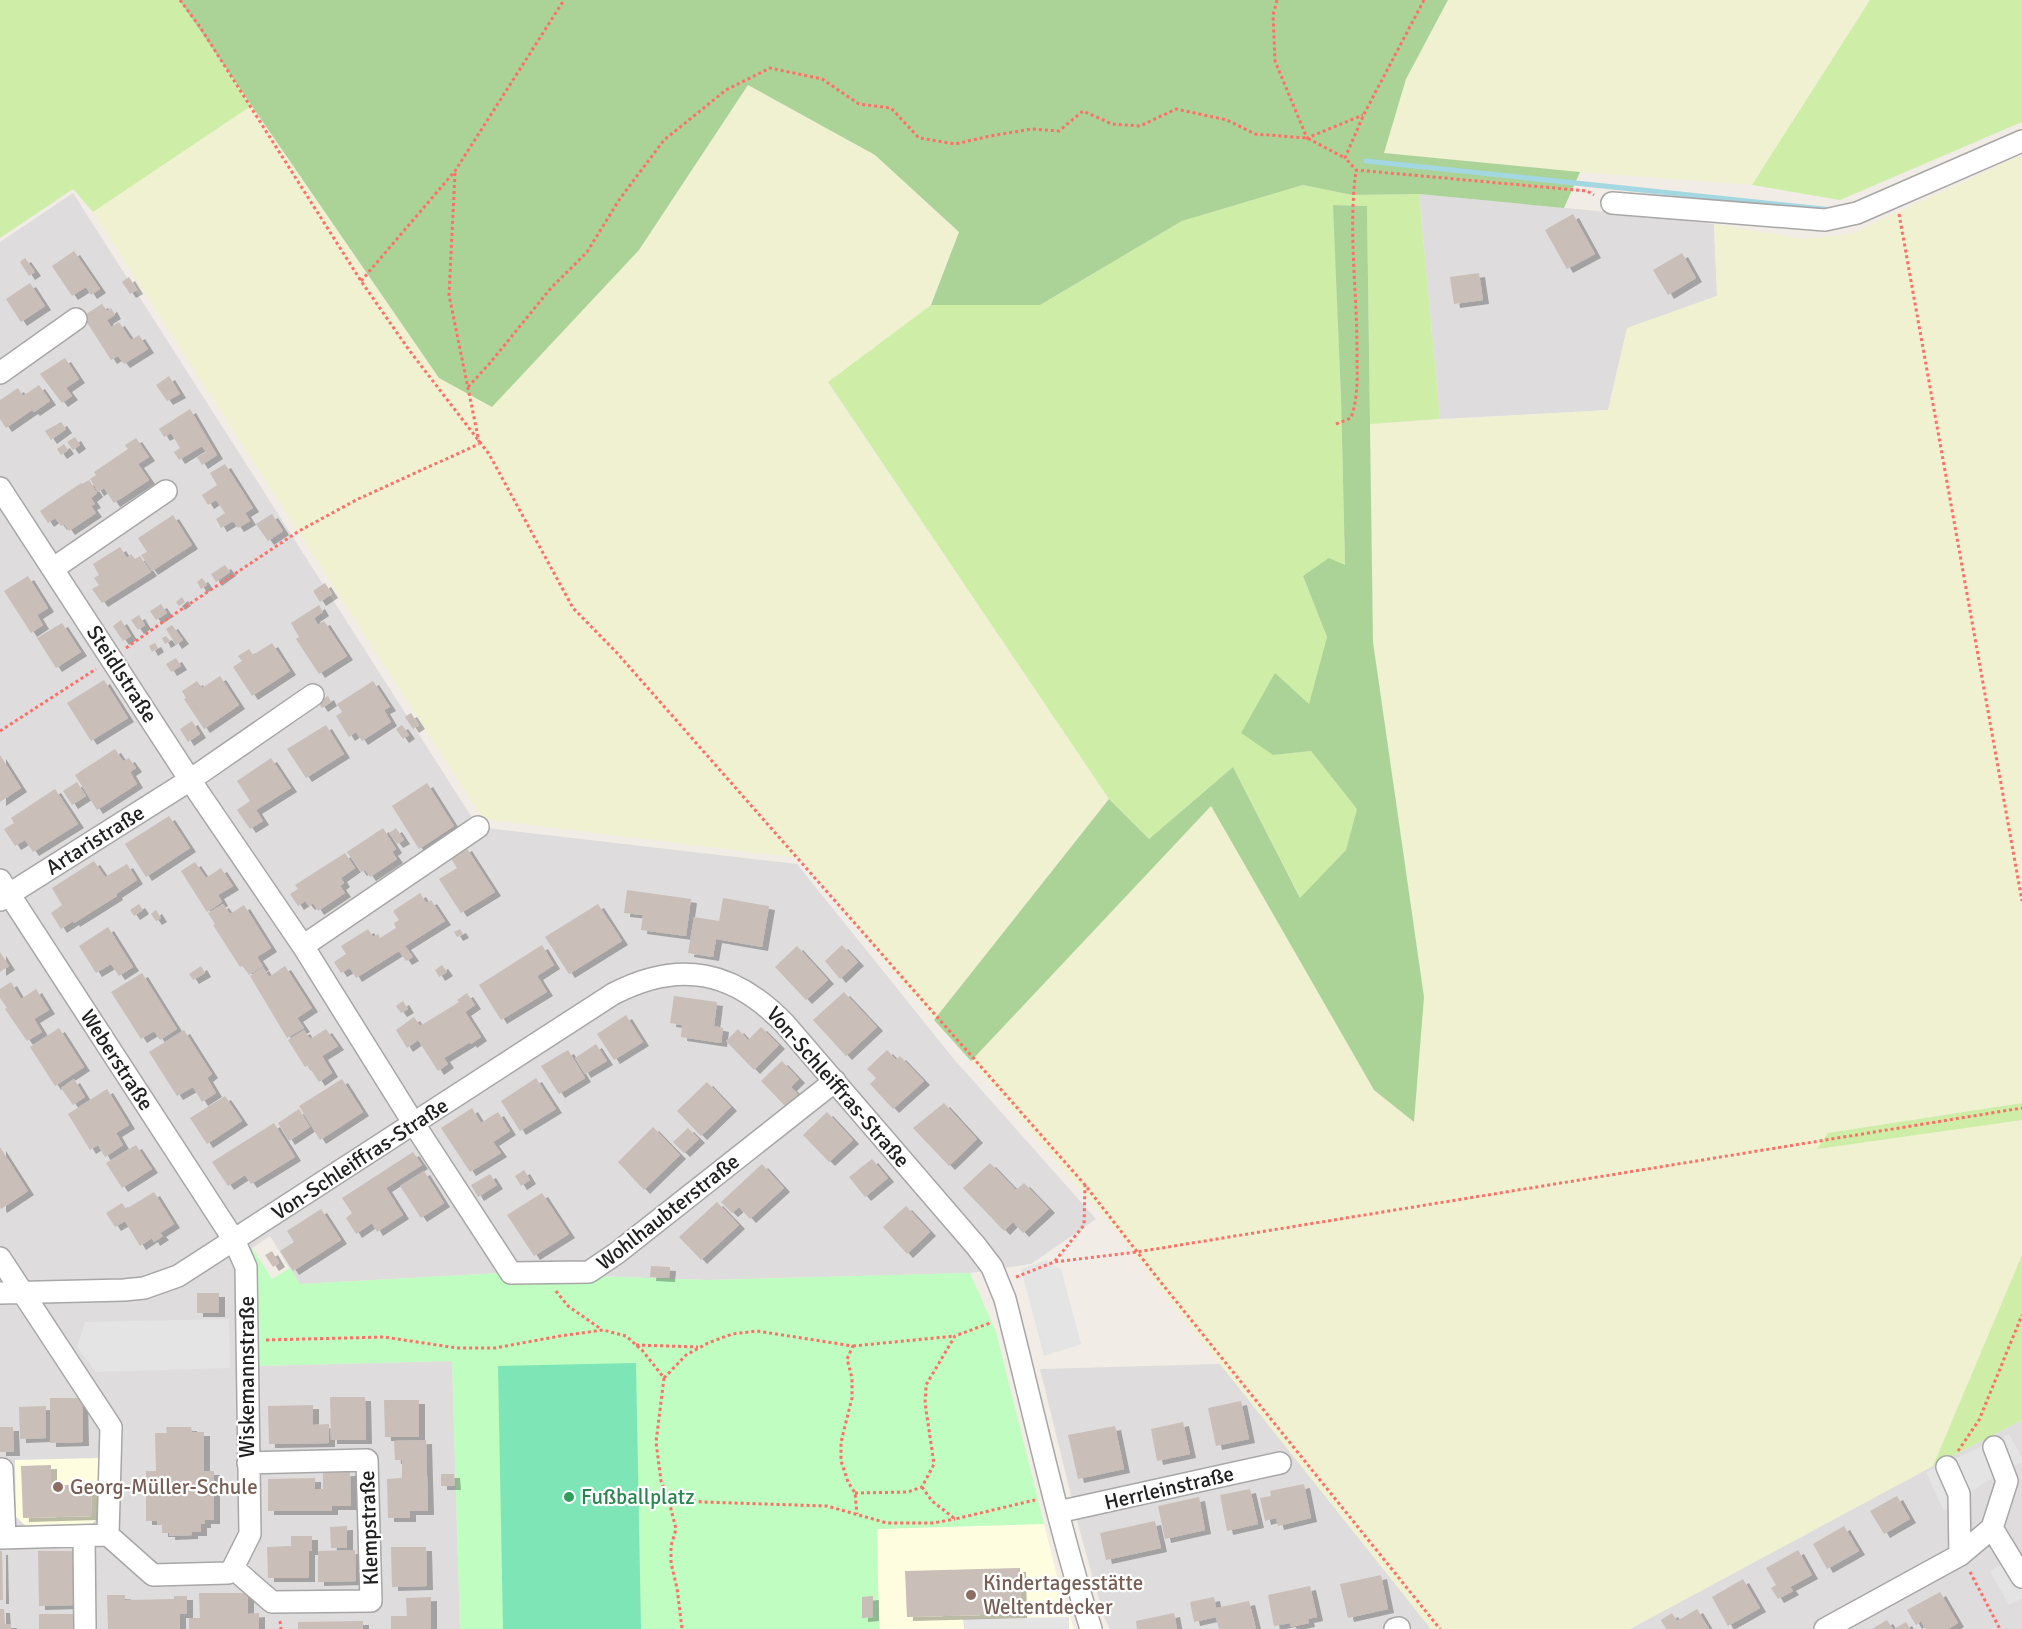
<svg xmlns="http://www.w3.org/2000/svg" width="2022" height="1629" viewBox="0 0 2022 1629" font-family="Signika,sans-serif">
	<defs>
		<filter id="shadow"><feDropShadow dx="6" dy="4" stdDeviation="0" flood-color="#0004"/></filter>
	</defs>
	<rect width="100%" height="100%" fill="#f1ece5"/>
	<path fill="#dedcdc" d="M73,193L478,827L797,864L953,1058L1096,1219L1031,1264L970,1273L707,1280L502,1273L299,1284L270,1236L252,1248L256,1366L452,1361L460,1629H0V242Z
		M1419,194L1628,214L1714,224L1717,296L1627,328L1608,410L1440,419Z
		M1220,1364L1431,1629H1110L1104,1617L1080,1532L1040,1369Z
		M2022,1420V1629H1630L1933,1466Z"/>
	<path fill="#fffde0" d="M99,1458L101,1514L91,1525L27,1527L16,1517L15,1460Z
		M1044,1524L1056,1572L1074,1629H879L876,1529Z"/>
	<path fill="#f0f1d0" d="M1448,0H1870L1752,185L1580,172L1384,153L1406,79Z
		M748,84L875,154L959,232L931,305L828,383L1109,799L934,1020L799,858L483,819L93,212L251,106L439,378L639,250Z
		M2022,155V1103L1828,1133L1818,1148L2022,1120V1255L1933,1466L1630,1629H1431L1153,1280L1124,1240L971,1061L1211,805L1374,1090L1424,997L1373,642L1370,424L1608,410L1627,328L1717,296L1714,224L1804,239L1850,234Z"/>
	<path fill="#ceeea8" d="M0,0H179L251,106L93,212L73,189L0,238Z
		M1870,0H2022V122L1840,200L1752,185Z
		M1303,185L1352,195L1419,194L1440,419L1370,424L1367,206L1334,205L1341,398L1345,565L1303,576L1327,637L1309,705L1273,755L1311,751L1358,809L1346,850L1301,899L1233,767L1149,839L1109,799L828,382L931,305H1040L1182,221Z
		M2022,1103V1120L1817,1149L1828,1133Z
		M2022,1255V1420L1933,1466Z"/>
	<path fill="#acd397" d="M179,0H1448L1406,79L1384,153L1580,172L1564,208L1419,194L1352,195L1303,185L1182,221L1040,305H931L959,232L875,155L748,85L639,250L492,407L439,378Z
		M1333,205L1367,206L1373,642L1424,997L1414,1122L1374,1090L1211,806L971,1061L934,1020L1109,799L1149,839L1233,767L1300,898L1346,850L1357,809L1311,751L1273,755L1241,733L1275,673L1309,704L1327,637L1303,576L1329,558L1345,565L1341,398Z"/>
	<path fill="#c0fdc1" d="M252,1248L272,1279L290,1268L300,1284L502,1273L707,1280L970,1273L996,1332L1044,1524L877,1529L879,1629H460L452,1361L256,1366Z"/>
	<path fill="#7ee5b7" d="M636,1363L641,1629H503L498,1366Z"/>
	<path fill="#e4e4e4" d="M1047,1260L1049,1264L1061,1269L1081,1344L1044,1356L1021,1269Z
		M229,1319L230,1368L96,1372L77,1347L85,1322Z
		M2009,1434L2022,1458V1462L1984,1483L1944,1511L1926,1472Z
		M2022,1553V1598L2009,1605L1990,1571Z
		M1069,1617V1629H964L963,1619Z"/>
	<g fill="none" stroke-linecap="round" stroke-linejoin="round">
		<path stroke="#a3d7e1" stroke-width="5" d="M1366,161L1832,210"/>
	</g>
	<path fill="#c9beb8" filter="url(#shadow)" d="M1573,214L1595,254L1567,269L1545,230Z
		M74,251L100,289L91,295L86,287L72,296L52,266Z
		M1682,253L1696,278L1668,295L1653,270Z
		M25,258L35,272L29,276L20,262Z
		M1479,273L1483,300L1454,304L1450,277Z
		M129,277L137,290L130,294L122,282Z
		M30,283L45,306L21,322L6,299Z
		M102,304L107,311L111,308L115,315L107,320L111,327L119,322L131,340L139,335L148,349L124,364L118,356L111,360L83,316Z
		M65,358L79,379L66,388L72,396L62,403L40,374Z
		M169,376L180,394L167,401L156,385Z
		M39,385L50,401L34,412L32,410L6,428L0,419V400L18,388L23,396Z
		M190,409L217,455L202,465L197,457L206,452L202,446L179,460L174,452L180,448L171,433L164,437L159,429Z
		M61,422L66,429L51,440L45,431Z
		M75,437L80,445L73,450L67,442Z
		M136,438L149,457L138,464L149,480L114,503L104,488L98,492L90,479L96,475L94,472L128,449L125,445Z
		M64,444L68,450L61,455L57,449Z
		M225,464L253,508L245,513L250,521L238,528L233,521L221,528L216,519L225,513L216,500L208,505L202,495L217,485L210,473Z
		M89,480L97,493L91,498L95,504L91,506L96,513L69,531L64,524L61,526L55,518L48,523L40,511L81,483L82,484Z
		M272,514L283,531L268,541L256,524Z
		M173,515L192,545L152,571L141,555L147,552L138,538Z
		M120,547L127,558L131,554L135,559L140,556L151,572L102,603L92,589L99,585L94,578L99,575L93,564Z
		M225,565L230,572L216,582L211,574Z
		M28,576L48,608L37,615L43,625L31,633L4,591Z
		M202,578L207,585L201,589L197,582Z
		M325,583L332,594L320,602L313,591Z
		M182,597L185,602L179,606L176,602Z
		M161,604L167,613L156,620L150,611Z
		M319,605L323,612L314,618L318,625L324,621L347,656L319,674L296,639L299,637L291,623Z
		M139,615L145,625L138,630L131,620Z
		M121,620L131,636L123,641L113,626Z
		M62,623L81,652L56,668L37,638Z
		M172,625L183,640L176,645L166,629Z
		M166,636L170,641L165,644L162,638Z
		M155,643L158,648L152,652L149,646Z
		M272,643L290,671L252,696L233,667L242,661L238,656L249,649L253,655Z
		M176,658L181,666L171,672L166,664Z
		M220,676L239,705L204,729L184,699L186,698L182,691L197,681L202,688Z
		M104,680L128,718L91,741L67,703Z
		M373,681L390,707L384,710L391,722L362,741L356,732L349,737L336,716L342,712L337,704Z
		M328,696L331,702L322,708L318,702Z
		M411,713L419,725L413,729L405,717Z
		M192,721L200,734L188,742L180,729Z
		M326,725L344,754L306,778L287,749Z
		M402,725L409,735L403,739L396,729Z
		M115,749L123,761L129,758L136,768L130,772L137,784L97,810L75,775Z
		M0,755L21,788L0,802Z
		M271,758L291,788L256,810L263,821L250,829L237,810L250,801L237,781Z
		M77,782L86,796L72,805L63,791Z
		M427,783L454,826L419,849L392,806Z
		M55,789L78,824L33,852L25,840L15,846L4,829L14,823L11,818Z
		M169,816L190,848L146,877L125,844Z
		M383,828L396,849L392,852L397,859L370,877L365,870L361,872L347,852Z
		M396,828L404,840L397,844L389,833Z
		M466,847L495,892L461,913L439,879L457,868L450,857Z
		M345,853L355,868L341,878L344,883L340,886L345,893L318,911L313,903L309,906L305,901L298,906L290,894L298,889L295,885Z
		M94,861L105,877L127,864L137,880L116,894L117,896L74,923L73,921L61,929L51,913L62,905L52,888Z
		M195,862L206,878L221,868L233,886L218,895L222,902L207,912L181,871Z
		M627,890L691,899L686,936L641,930L643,915L624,913Z
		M420,893L426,903L431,900L445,921L405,946L413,957L406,961L399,951L356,978L350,968L341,973L334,962L346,954L341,946L368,929L373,937L378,934L380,938L396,928L394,923L399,920L393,911Z
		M723,898L769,906L762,947L716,939L713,957L688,953L694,917L719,921Z
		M139,904L143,910L134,916L130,910Z
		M223,904L230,914L244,905L271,948L257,957L263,966L249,975L243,966L240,967L213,925L215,924L208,913Z
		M598,904L622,941L569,974L545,937Z
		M156,910L161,918L156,921L151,914Z
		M108,927L133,967L119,976L111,964L96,973L79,946Z
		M460,929L463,934L457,937L454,932Z
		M542,945L554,965L537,976L547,992L501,1020L479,985Z
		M842,945L858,962L840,979L825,961Z
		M797,946L828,980L806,1000L775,967Z
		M0,952L9,966L0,972Z
		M442,965L447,972L439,977L435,970Z
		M201,966L205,973L193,980L189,974Z
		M285,966L312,1008L297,1018L304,1028L287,1038L250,976L263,967L269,977Z
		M142,973L177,1029L160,1040L154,1031L141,1039L111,992Z
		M11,982L21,999L36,989L49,1010L34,1019L42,1032L27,1041L5,1009L7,1008L0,998V989Z
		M844,992L877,1027L846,1056L813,1020Z
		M467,993L475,1005L465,1012L481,1037L471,1044L470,1042L444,1058L448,1064L438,1071L418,1040L407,1048L396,1030L414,1017L420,1026L459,1002L457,1000Z
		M674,996L717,1002L714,1026L723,1028L721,1043L681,1037L682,1025L670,1023Z
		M403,1001L408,1009L401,1013L396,1006Z
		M626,1015L643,1042L614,1060L597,1034Z
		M761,1027L779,1045L754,1070L726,1041L738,1029L748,1040Z
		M59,1028L84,1067L55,1086L30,1047Z
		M326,1029L338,1046L322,1056L332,1073L319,1082L308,1065L305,1067L288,1040L304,1030L310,1039Z
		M184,1030L212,1074L207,1078L216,1093L202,1102L193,1087L177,1096L149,1052Z
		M596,1044L607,1061L585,1074L575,1058Z
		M568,1050L585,1078L559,1094L541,1066Z
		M887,1050L896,1060L900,1056L924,1081L893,1109L870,1084L876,1078L867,1069Z
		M782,1061L799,1079L791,1087L798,1094L785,1106L761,1081Z
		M536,1078L556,1109L520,1131L501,1101Z
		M74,1079L85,1097L73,1105L61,1088Z
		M342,1079L363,1112L320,1140L299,1106Z
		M707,1082L731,1107L701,1136L677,1111Z
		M107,1089L129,1125L116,1133L123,1145L105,1157L98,1145L90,1150L68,1114Z
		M225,1096L242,1121L207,1144L190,1118Z
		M944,1103L977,1139L949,1166L913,1128Z
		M472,1108L481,1123L498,1112L510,1131L493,1142L501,1153L470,1172L441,1128Z
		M299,1109L310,1127L289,1141L278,1123Z
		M827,1112L853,1140L829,1162L803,1135Z
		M274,1123L295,1157L251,1184L245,1175L228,1186L212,1162Z
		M653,1127L680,1155L644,1190L618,1162Z
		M688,1128L699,1139L684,1153L673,1142Z
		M136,1145L152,1169L122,1188L106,1163Z
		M0,1147L28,1191L1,1209L0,1207Z
		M413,1152L422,1165L386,1188L403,1215L377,1232L372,1223L356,1234L346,1218L352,1213L342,1198Z
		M872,1159L888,1178L865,1197L849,1177Z
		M990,1163L1016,1190L1024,1183L1049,1209L1023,1233L1013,1222L1004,1231L963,1188Z
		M762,1164L784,1188L750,1219L739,1207L732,1213L721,1202Z
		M524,1170L530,1180L521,1186L515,1176Z
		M424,1171L444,1203L421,1218L400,1186Z
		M490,1174L497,1185L478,1197L471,1185Z
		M154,1192L174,1224L160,1233L163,1236L154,1242L152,1238L140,1246L125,1221L115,1227L106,1213L122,1203L126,1209Z
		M542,1193L569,1234L534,1256L507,1215Z
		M717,1202L739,1225L701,1260L679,1237Z
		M906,1206L930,1232L907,1254L883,1227Z
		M321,1209L341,1240L293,1271L280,1251L294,1242L287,1231Z
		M272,1251L279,1263L273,1267L265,1255Z
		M651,1266L670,1267L669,1278L650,1277Z
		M197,1293H219V1313H197Z
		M330,1397H365L366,1440H331Z
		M50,1398H82L83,1442L50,1443Z
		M384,1400H419V1437H385Z
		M1241,1401L1249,1439L1216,1446L1208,1408Z
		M313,1405V1425L329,1424V1443L269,1444L268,1406Z
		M46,1406V1438L20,1439L19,1407Z
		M1183,1422L1190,1454L1157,1461L1151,1429Z
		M1115,1426L1124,1469L1078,1479L1068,1435Z
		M0,1427H13L14,1452H0Z
		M166,1427H191L192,1432H204V1471H214V1520H205V1524H201V1532H192V1535L169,1536V1533H162V1525H157V1521H146V1471H156L155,1433H167Z
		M426,1440L428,1511H410V1518H388L387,1479L402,1478V1460H395L394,1441Z
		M51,1465V1485H72V1482H91L92,1516L23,1518L21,1466Z
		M350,1472L351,1506H332V1511H268V1479L315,1478V1489H323V1473Z
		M441,1474H454L455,1486H441Z
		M1304,1484L1311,1518L1278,1526L1276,1518L1265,1521L1260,1498L1271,1496L1270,1491Z
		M1250,1489L1258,1524L1227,1531L1220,1495Z
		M1897,1496L1910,1519L1884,1534L1870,1511Z
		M1199,1497L1205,1530L1165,1539L1158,1506Z
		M1155,1521L1161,1548L1106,1560L1100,1533Z
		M347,1526V1548H331L330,1527Z
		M1844,1526L1859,1551L1827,1569L1813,1544Z
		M291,1536H312V1551H309V1578H268L267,1547L291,1546Z
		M391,1547H426L427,1586L392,1587Z
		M355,1550L356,1581L318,1582V1551Z
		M1798,1550L1812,1575L1790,1587L1793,1591L1778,1599L1771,1588L1776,1585L1766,1568Z
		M0,1551H2L3,1600H0Z
		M38,1551H73L74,1605L39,1606Z
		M1020,1568L1021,1614L907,1617L905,1571Z
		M1381,1575L1388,1609L1348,1618L1340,1584Z
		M1743,1579L1760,1608L1728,1626L1712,1597Z
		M1310,1586L1317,1617L1308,1619L1309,1623L1291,1627L1290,1623L1274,1626L1268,1595Z
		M1940,1592L1958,1623L1948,1629H1925L1921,1621L1916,1625L1907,1610Z
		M199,1593H248V1614L259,1613V1629H189V1618H200Z
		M107,1595H125V1600L174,1599V1596H187V1614H180V1629H108Z
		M873,1596V1617L862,1618V1597Z
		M431,1597V1629H391V1616H407L406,1598Z
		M1214,1597L1216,1608L1249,1601L1256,1629H1219L1216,1617L1194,1622L1190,1602Z
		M0,1609H4L5,1624H11V1629H0Z
		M1697,1609L1709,1629H1666L1661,1620L1672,1613L1677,1621Z
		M1174,1613L1177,1629H1137L1136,1621Z
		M39,1614H73L74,1629H39Z
		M1887,1620L1893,1629H1872Z
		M363,1621V1629H298V1622Z
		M1906,1622L1910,1629H1894Z"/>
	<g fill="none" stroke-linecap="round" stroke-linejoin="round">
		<defs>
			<path id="minor" d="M1612,203L1825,220L1857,213L2022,141
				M0,373L76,319
				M0,488L190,780L303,946L414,1124L511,1273L589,1272L617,1253L835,1081
				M54,568L166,491
				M0,880L234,1240L246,1267L250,1534L233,1568L228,1573L153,1575L108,1535L111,1427L0,1258
				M0,900L190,780L313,695
				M303,946L478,827
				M0,1293L124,1290L144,1288L178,1276L613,994C680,959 734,971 785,1024L976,1246L992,1267L1005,1299C1033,1409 1057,1521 1091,1629
				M1947,1467L1959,1494L1960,1555
				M2,1469L5,1538
				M1058,1512L1280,1463
				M1992,1528L2007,1481L1994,1447
				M1992,1528L2022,1577
				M84,1536L85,1629
				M0,1538L108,1535
				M233,1568L272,1602L371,1601L367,1460L248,1463
				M1395,1629L1399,1628
				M1825,1629L1960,1555L1992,1528"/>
		</defs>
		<use href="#minor" stroke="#a7a7a7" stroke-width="24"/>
		<path stroke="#ff6f68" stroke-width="3" stroke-dasharray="3 3" stroke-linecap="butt" d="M180,0L200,27L361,281L409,350L489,454L573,608L617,653L1085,1185L1159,1280L1440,1629
			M1277,0L1273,15L1275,61L1307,138L1363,115
			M1424,0L1364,114L1345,158L1356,170L1587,191L1594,195
			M455,173L449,295L479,442
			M1899,214L2022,901
			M361,281L455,171L564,0
			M468,387L490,363L551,288L587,252L619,200L664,140L726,90L770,68L822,79L859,104L891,108L919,138L955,144L990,136L1032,129L1059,131L1083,111L1112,124L1140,126L1176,109L1227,120L1255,134L1307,138L1345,158
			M1336,424L1351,418C1359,394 1357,374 1357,350C1357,290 1348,230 1356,170
			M126,648L170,617L299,531L358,499L479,444
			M0,731L96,669
			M1055,1261L1084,1225L1085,1185
			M1016,1277L1054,1262L1137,1252L2022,1108
			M556,1291L568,1306L601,1329
			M266,1340L384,1337L457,1348H495L560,1336L603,1330L626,1336L642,1350L664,1378L656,1442L661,1481L668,1497L676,1529L671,1546V1563L677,1588L682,1629
			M636,1345L698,1347
			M853,1346L955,1336
			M664,1378L686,1355L708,1343L732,1334L757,1331L853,1346L847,1359L852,1378V1398L841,1442V1461L848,1482L855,1493L857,1514
			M1958,1451L1979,1420L2022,1315
			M922,1487L932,1501L955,1519L1035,1500
			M855,1493L908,1492L922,1487L934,1464L925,1403L926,1385L955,1336L990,1323
			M669,1497L702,1502L827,1506L887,1523H933L955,1519
			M1970,1572L2000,1629
			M280,1621L281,1629"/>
		<use href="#minor" stroke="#fff" stroke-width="21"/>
	</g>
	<g fill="#8d6e63" stroke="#fff" stroke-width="2">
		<circle cx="58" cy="1487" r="6"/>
		<circle cx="971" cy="1595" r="6"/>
	</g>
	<circle fill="#2e9e5b" stroke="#fff" stroke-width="2" cx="569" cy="1497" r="6"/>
	<g text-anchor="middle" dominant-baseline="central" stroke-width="4.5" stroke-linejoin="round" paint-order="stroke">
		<g font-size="21" fill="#202020" stroke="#fff">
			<text transform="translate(122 674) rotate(57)">Steidlstraße</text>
			<text transform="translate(95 840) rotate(-32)">Artaristraße</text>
			<text transform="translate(117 1060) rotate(57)">Weberstraße</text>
			<text transform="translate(838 1087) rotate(49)">Von-Schleiffras-Straße</text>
			<text transform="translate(360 1159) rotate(-33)">Von-Schleiffras-Straße</text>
			<text transform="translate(668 1212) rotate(-38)">Wohlhaubterstraße</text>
			<text transform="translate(247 1377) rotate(-90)">Wiskemannstraße</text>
			<text transform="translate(1169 1488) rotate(-13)">Herrleinstraße</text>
			<text transform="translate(369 1528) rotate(-92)">Klempstraße</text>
		</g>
		<g font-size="21" fill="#785e54" stroke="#fff" text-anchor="start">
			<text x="70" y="1487">Georg-Müller-Schule</text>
			<text x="983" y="1583">Kindertagesstätte<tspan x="983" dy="24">Weltentdecker</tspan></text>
		</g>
		<g font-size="21" fill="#27864d" stroke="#fff" text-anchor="start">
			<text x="581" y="1497">Fußballplatz</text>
		</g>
	</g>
</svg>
